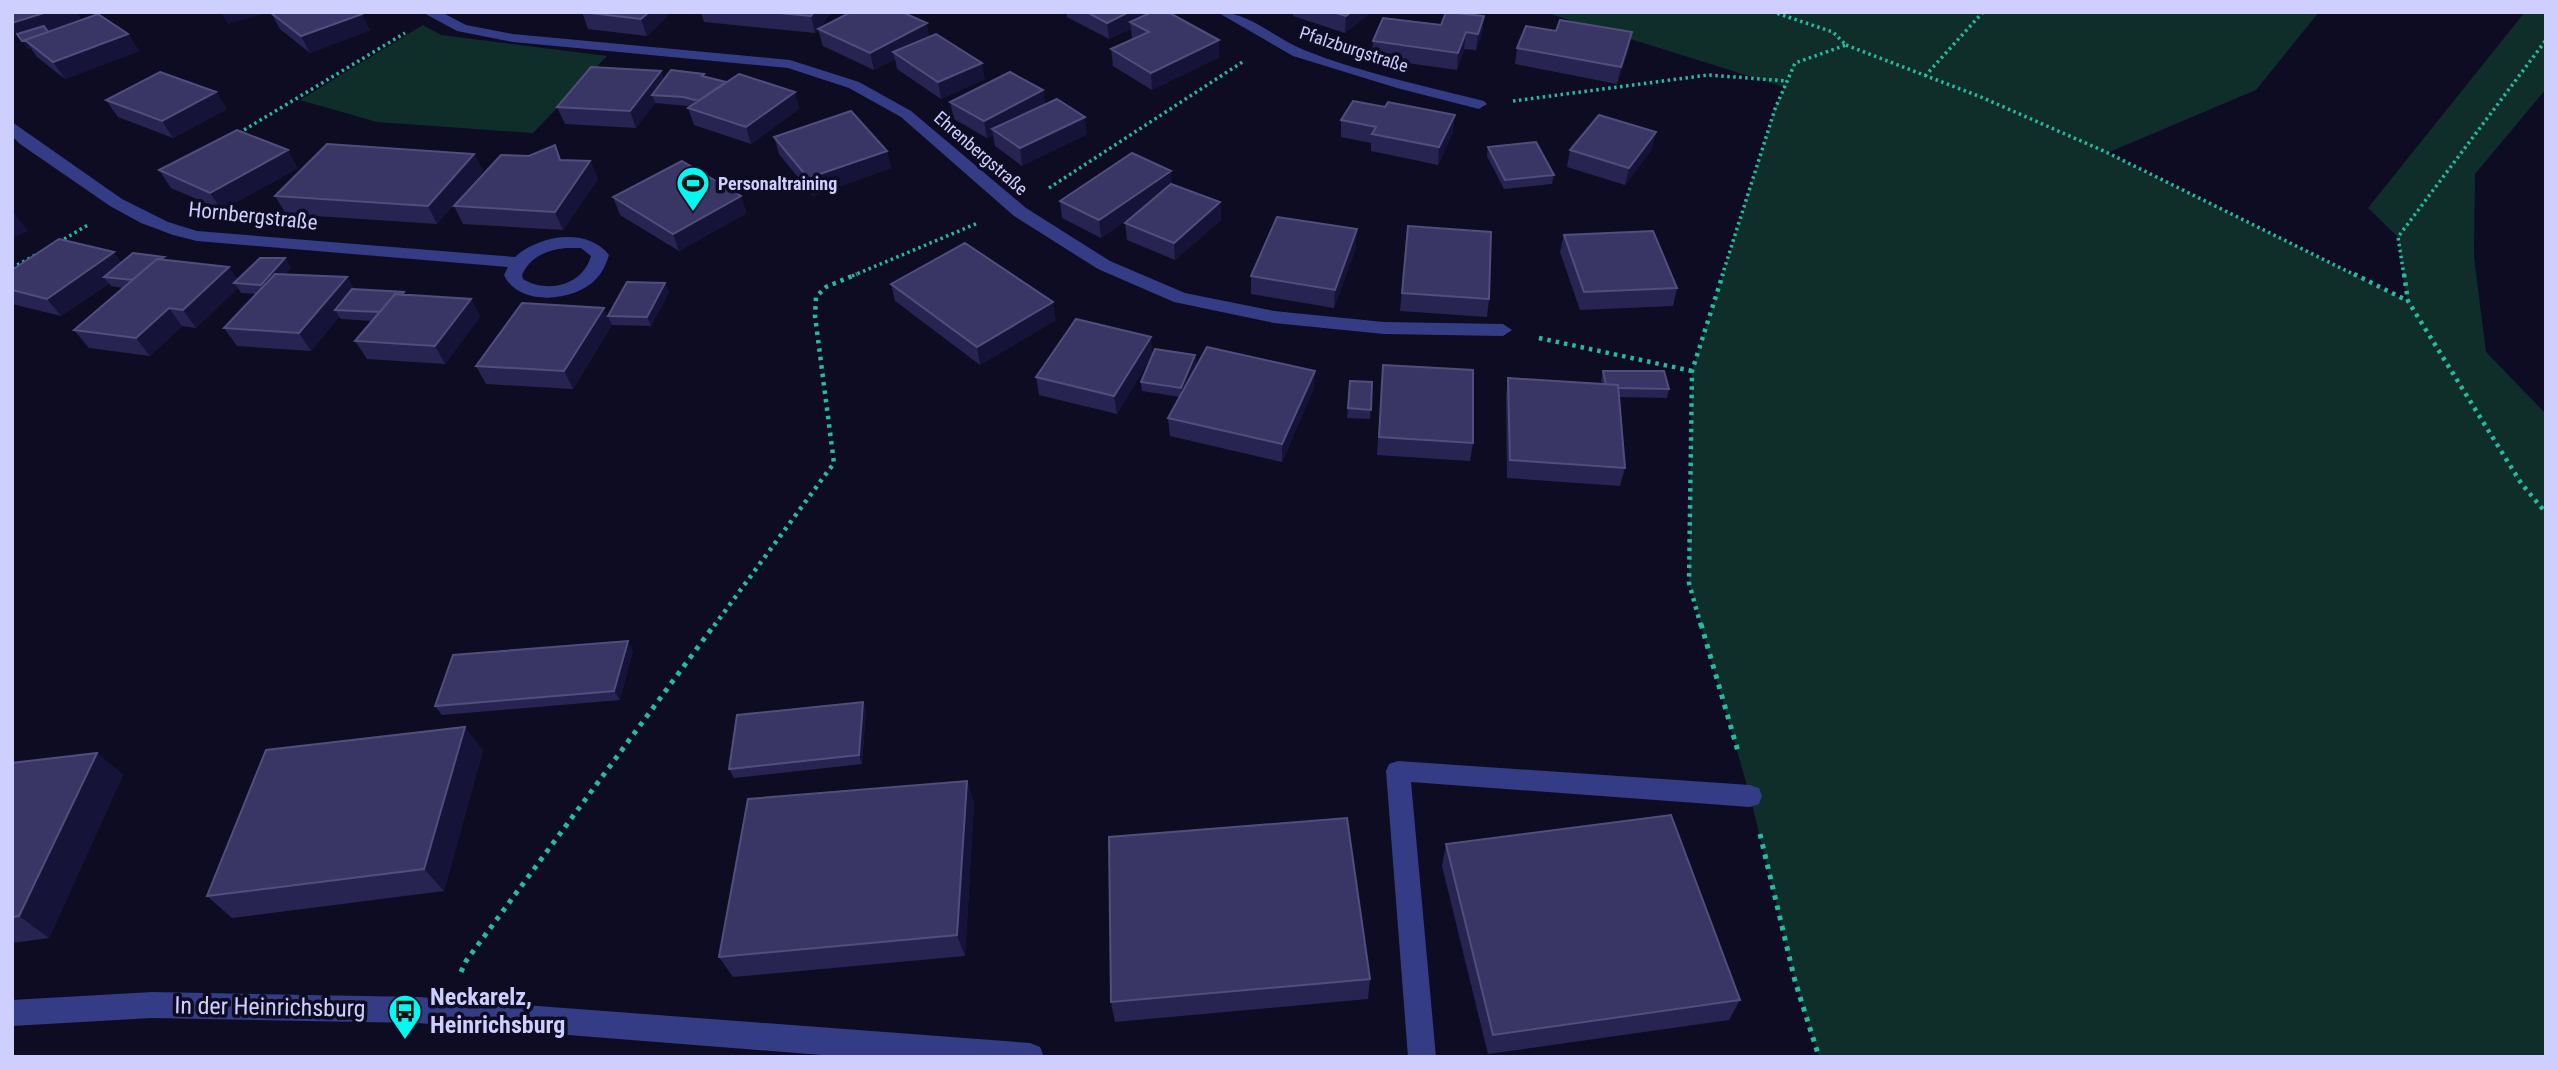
<svg xmlns="http://www.w3.org/2000/svg" width="2558" height="1069" viewBox="0 0 2558 1069" font-family="'Roboto Condensed',sans-serif">
	<rect width="100%" height="100%" fill="#0d0c23"/>
	<path fill="#0f2e29" d="M1544,12H2319L2256,90L2107,153L2407,301L2398,237L2368,208L2525,12H2546V89L2475,174L2474,257L2486,352L2546,414V1057H1819L1795,981L1750,796L1689,583L1692,371L1775,109L1784,87Z
		M423,25L441,35L607,56L533,133L377,122L300,100Z"/>
	<g fill="none" stroke-linecap="round" stroke-linejoin="round">
		<path stroke="#26bb9f" stroke-width="3.5" stroke-dasharray="2.5 3.5" stroke-linecap="butt" d="M1846,45L1981,97L2106,152L2357,276
			M1925,76L1983,12
			M1513,101L1708,75L1787,81
			M239,133L405,33
			M1049,188L1244,61
			M59,242L88,225
			M12,268L39,253
			M852,276L978,223
			M1722,276L1775,109L1795,63L1846,45L1833,32L1773,12
			M2404,276L2398,237L2546,40"/>
		<path stroke="#26bb9f" stroke-width="4.5" stroke-dasharray="3.5 5" stroke-linecap="butt" d="M2354,274L2408,301
			M2404,274L2408,301L2521,483L2546,513
			M1539,338L1692,371
			M714,626L834,463L815,316L816,297L826,287L857,274
			M1701,626L1689,583L1692,371L1723,274"/>
		<path stroke="#26bb9f" stroke-width="5" stroke-dasharray="4.5 6" stroke-linecap="butt" d="M1701,624L1739,755
			M1760,834L1795,981L1819,1057
			M461,972L466,961L715,624"/>
		<path fill="#343c85" fill-rule="evenodd" d="M422,12H441L466,25L513,34L790,60L859,82L911,111L1026,208L1110,261L1185,293L1274,311L1384,322L1503,324L1512,330L1503,336L1384,334L1274,323L1174,302L1098,269L1014,216L901,117L849,88L788,68L513,42L457,31Z
			M1217,12C1250,12 1274,38 1304,50C1361,73 1425,86 1484,101L1487,104L1479,109L1397,88L1293,56Z
			M12,122L122,199L168,222L197,231L515,257C539,235 587,227 609,255C606,264 603,272 596,279C575,302 518,307 504,275L508,267L197,241L173,235L141,223L110,206L20,144L12,136ZM566,248H581L591,256C583,285 548,294 523,279L522,275C530,257 546,250 566,248Z
			M1398,761L1750,785L1759,788L1762,796L1759,804L1750,807L1411,782L1436,1057H1408L1386,771L1389,764Z
			M152,992L418,997L1030,1043L1040,1047L1044,1057H847L418,1023L152,1018L12,1026V1000Z"/>
	</g>
	<path fill="#272452" d="M12,12L77,13L81,20L128,34L139,51L65,79L37,57L31,48L28,49L12,27Z
		M582,12H671L647,36L588,29Z
		M701,12H832L815,33L704,22Z
		M1067,12H1168L1219,40V57L1152,90L1113,66L1111,49L1133,39H1132L1131,29L1109,39L1067,17Z
		M1293,12H1371L1345,33L1293,16Z
		M271,13L370,30L310,53L280,29Z
		M1484,16L1482,33L1476,50L1464,49L1457,70L1372,58L1373,41Z
		M818,29L930,37L985,79L941,99L897,69L895,59L874,70L823,46Z
		M1517,48H1629L1617,84L1515,64Z
		M661,71L664,79L705,77L726,82L795,92L799,109L751,144L694,125L688,108L690,107L688,106L655,103L636,128L565,124L557,107Z
		M1043,90L1045,104L1087,134L1022,166L995,146L993,135L987,138L954,119L950,102Z
		M216,92L227,109L173,138L118,117L106,100Z
		M1341,120L1453,132L1438,165L1371,151V143L1341,137Z
		M774,137L887,151L891,168L813,196L779,154Z
		M1488,147L1554,175L1552,184L1504,189L1487,156Z
		M1652,149L1625,185L1567,167L1570,150Z
		M474,154L483,171L437,224L286,214L275,196Z
		M562,160L590,161L598,179L563,230L463,224L454,206Z
		M298,168L222,210L171,188L159,170Z
		M1171,184L1220,202L1221,220L1175,260L1127,240L1125,223L1135,214L1101,238L1062,218L1060,201Z
		M613,197L747,213L679,251L620,215Z
		M1408,226L1489,299L1487,317L1400,311Z
		M1564,235L1677,288L1673,306L1580,310L1560,252Z
		M1356,247L1334,308L1251,294V276Z
		M285,258L291,268L285,274L347,277L354,289L406,295L471,299L480,317L445,364L367,359L355,341L372,321L341,319L339,317L311,351L237,346L224,328L257,294L241,293L238,288L196,328L182,326L150,356L89,348L74,330L123,288L111,286L109,283L61,316L12,304V270L166,260L238,280Z
		M665,283L669,292L651,326L612,325L573,389L486,384L476,366L608,316Z
		M891,284L1056,320L980,365L895,301Z
		M1153,353L1195,355L1196,364L1189,381L1314,388L1282,462L1170,436L1168,418L1180,397L1142,391L1141,382L1151,357L1117,414L1039,395L1036,377Z
		M1383,365L1473,443L1470,461L1377,455Z
		M1603,371L1669,389L1667,398L1619,397L1625,468L1620,486L1507,478L1506,396L1508,378L1602,384L1601,380Z
		M1350,381L1372,382L1370,419L1347,418Z
		M633,650L620,700L442,715L435,706Z
		M866,710L862,764L734,778L729,769Z
		M483,750L444,891L232,918L207,896Z
		M97,753L123,775L49,938L12,943V763Z
		M967,781L974,803L965,956L733,977L719,957Z
		M1446,844L1740,1000L1729,1020L1488,1054L1442,866Z
		M1370,979L1368,999L1115,1022L1111,1002Z"/>
	<path fill="#151337" d="M47,12H81L77,13L83,22L22,40L12,27V23Z
		M221,12H270L228,24Z
		M649,12H671L647,36L641,19Z
		M814,12H832L815,33L811,16Z
		M1129,12H1160L1130,22L1131,29L1109,39L1107,23Z
		M1351,12H1371L1345,33L1346,16Z
		M362,14L370,30L310,53L301,36Z
		M1484,16L1482,33L1476,50L1478,34Z
		M927,23L930,40L893,52L895,59L874,70L870,53Z
		M49,32L25,40L31,48L28,49L22,41Z
		M1466,32L1464,49L1457,70L1458,53Z
		M1632,32L1629,48L1617,84L1621,67Z
		M128,34L139,51L65,79L53,62Z
		M1219,40V57L1152,90L1151,73Z
		M982,63L985,79L941,99L938,82Z
		M661,71L667,88L652,95L655,103L636,128L630,111Z
		M1043,90L1046,107L992,129L993,135L987,138L984,121Z
		M216,92L227,109L173,138L162,121Z
		M795,92L799,109L751,144L746,127Z
		M1455,115L1453,132L1438,165L1439,147Z
		M1085,117L1087,134L1022,166L1020,148Z
		M1656,132L1652,149L1625,185L1629,168Z
		M288,150L298,168L222,210L210,193Z
		M887,151L891,168L813,196L808,178Z
		M474,154L483,171L437,224L428,206Z
		M590,161L598,179L563,230L555,212Z
		M1171,171L1172,189L1101,238L1099,220Z
		M741,196L747,213L679,251L673,234Z
		M1220,202L1221,220L1175,260L1174,243Z
		M14,213L28,231L12,238V214Z
		M1357,229L1356,247L1334,308L1335,290Z
		M114,252L127,270L104,277L108,283L61,316L47,299Z
		M285,258L291,268L267,294L261,285Z
		M229,267L241,284L234,283L238,288L196,328L183,310Z
		M347,277L358,295L335,310L339,317L311,351L299,333Z
		M665,283L669,292L651,326L647,317Z
		M471,299L480,317L445,364L435,346Z
		M1053,302L1056,320L980,365L977,347Z
		M169,308L182,326L150,356L136,338Z
		M604,308L612,325L573,389L564,371Z
		M1151,337L1153,354L1117,414L1114,396Z
		M1195,355L1196,364L1182,397L1181,388Z
		M1315,371L1314,388L1282,462V444Z
		M628,641L633,650L620,700L614,691Z
		M863,702L866,710L862,764L859,755Z
		M465,727L483,750L444,891L424,869Z
		M97,753L123,775L49,938L19,916Z
		M967,781L974,803L965,956L957,935Z"/>
	<path fill="#393665" stroke="#504e7d" stroke-width="2" d="M12,12H47L12,23Z
		M272,12H360L362,14L301,36L271,13Z
		M582,12H649L641,19Z
		M769,12H814L811,16Z
		M851,12H902L927,23L870,53L818,29Z
		M1087,12H1129L1107,23Z
		M1152,12H1168L1219,40L1151,73L1111,49L1149,32L1130,22Z
		M1333,12H1351L1346,16Z
		M1446,12L1484,16L1478,34L1466,32L1458,53L1373,41L1383,18L1441,25Z
		M98,14L128,34L53,62L25,40Z
		M1560,20L1632,32L1621,67L1517,48L1526,26L1556,31Z
		M44,26L48,32L22,41L17,34Z
		M936,34L982,63L938,82L893,52Z
		M591,67L661,71L630,111L557,107Z
		M671,70L704,74L702,76L726,82L698,101L684,97L652,95Z
		M160,72L216,92L162,121L106,100Z
		M1010,72L1043,90L984,121L950,102Z
		M739,74L795,92L746,127L688,108Z
		M1057,99L1085,117L1020,148L992,129Z
		M1353,101L1385,107L1388,102L1455,115L1439,147L1372,134L1376,127L1341,120Z
		M851,111L887,151L808,178L774,137Z
		M1599,115L1656,132L1629,168L1570,150Z
		M237,130L288,150L210,193L159,170Z
		M1536,142L1554,175L1505,180L1488,147Z
		M327,144L474,154L428,206L275,196Z
		M555,145L560,160L590,161L555,212L454,206L501,155L529,156Z
		M1132,153L1171,171L1099,220L1060,201Z
		M682,161L741,196L673,234L613,197Z
		M1171,184L1220,202L1174,243L1125,223Z
		M1277,217L1357,229L1335,290L1251,276Z
		M1408,226L1491,232L1489,299L1402,293Z
		M1653,231L1677,288L1584,292L1564,235Z
		M59,239L114,252L47,299L12,290V270Z
		M965,243L1053,302L977,347L891,284Z
		M133,253L164,257L160,259H157L132,280L104,277Z
		M260,258H285L261,285L234,283Z
		M157,259L229,267L183,310L169,308L136,338L74,330Z
		M275,274L347,277L299,333L224,328Z
		M627,282L665,283L647,317L608,316Z
		M352,289L404,292L402,295L395,294L380,312L335,310Z
		M395,294L471,299L435,346L355,341Z
		M522,303L604,308L564,371L476,366Z
		M1076,319L1151,337L1114,396L1036,377Z
		M1207,347L1315,371L1282,444L1168,418Z
		M1155,349L1195,355L1181,388L1141,382Z
		M1383,365L1473,370V443L1379,437Z
		M1603,371H1664L1669,389L1618,388V385H1606Z
		M1508,378L1618,385L1625,468L1510,460Z
		M1350,381L1372,382L1371,410L1348,408Z
		M628,641L614,691L435,706L453,655Z
		M863,702L859,755L729,769L737,715Z
		M465,727L424,869L207,896L266,750Z
		M97,753L19,916L12,917V763Z
		M967,781L957,935L719,957L748,799Z
		M1671,815L1740,1000L1493,1035L1446,844Z
		M1347,818L1370,979L1111,1002L1109,837Z"/>
	<defs>
		<symbol id="stadium-pin" viewBox="-11 -11 22 30"><path d="M0 17L-7.5 6A9.5 9.5 0 1 1 7.5 6Z" fill="#00faf2" stroke="#0d0c23"/><path d="M0-5a6.5 5 0 1 0 0 10a6.5 5 0 1 0 0-10ZM-3.5-1.8h7v3.6h-7Z" fill="#111"/></symbol>
		<symbol id="bus-pin" viewBox="-11 -11 22 30"><path d="M0 17L-7.5 6A9.5 9.5 0 1 1 7.5 6Z" fill="#00faf2" stroke="#0d0c23"/><path d="M-5-6H5V4H4V6H2V4H-2V6H-4V4H-5ZM-3.5-4V0h7V-4ZM-3.5 1.2v1.5H-2V1.2ZM2 1.2v1.5H3.5V1.2Z" fill="#111"/></symbol>
	</defs>
	<g fill-rule="evenodd">
		<use href="#stadium-pin" x="674" y="164" width="38" height="52"/>
		<use href="#bus-pin" x="386" y="992" width="38" height="52"/>
	</g>
	<g text-anchor="middle" dominant-baseline="central" stroke-width="7" stroke-linejoin="round" paint-order="stroke">
		<g font-size="18" fill="#cfcfff" stroke="#0d0c23">
			<text transform="translate(1354 49) rotate(18)">Pfalzburgstraße</text>
			<text transform="translate(981 153) rotate(41)">Ehrenbergstraße</text>
		</g>
		<g font-size="18" font-weight="bold" fill="#cfcfff" stroke="#0d0c23" text-anchor="start">
			<text x="718" y="183">Personaltraining</text>
		</g>
		<g font-size="21" fill="#cfcfff" stroke="#0d0c23">
			<text transform="translate(253 216) rotate(6)">Hornbergstraße</text>
		</g>
		<g font-size="24" font-weight="bold" fill="#cfcfff" stroke="#0d0c23" text-anchor="start">
			<text x="430" y="997">Neckarelz,<tspan x="430" dy="28">Heinrichsburg</tspan></text>
		</g>
		<g font-size="24" fill="#cfcfff" stroke="#0d0c23">
			<text transform="translate(270 1007) rotate(1)">In der Heinrichsburg</text>
		</g>
	</g>
	<rect width="2558" height="1069" fill="none" stroke="#cfcfff" stroke-width="28"/>
</svg>
